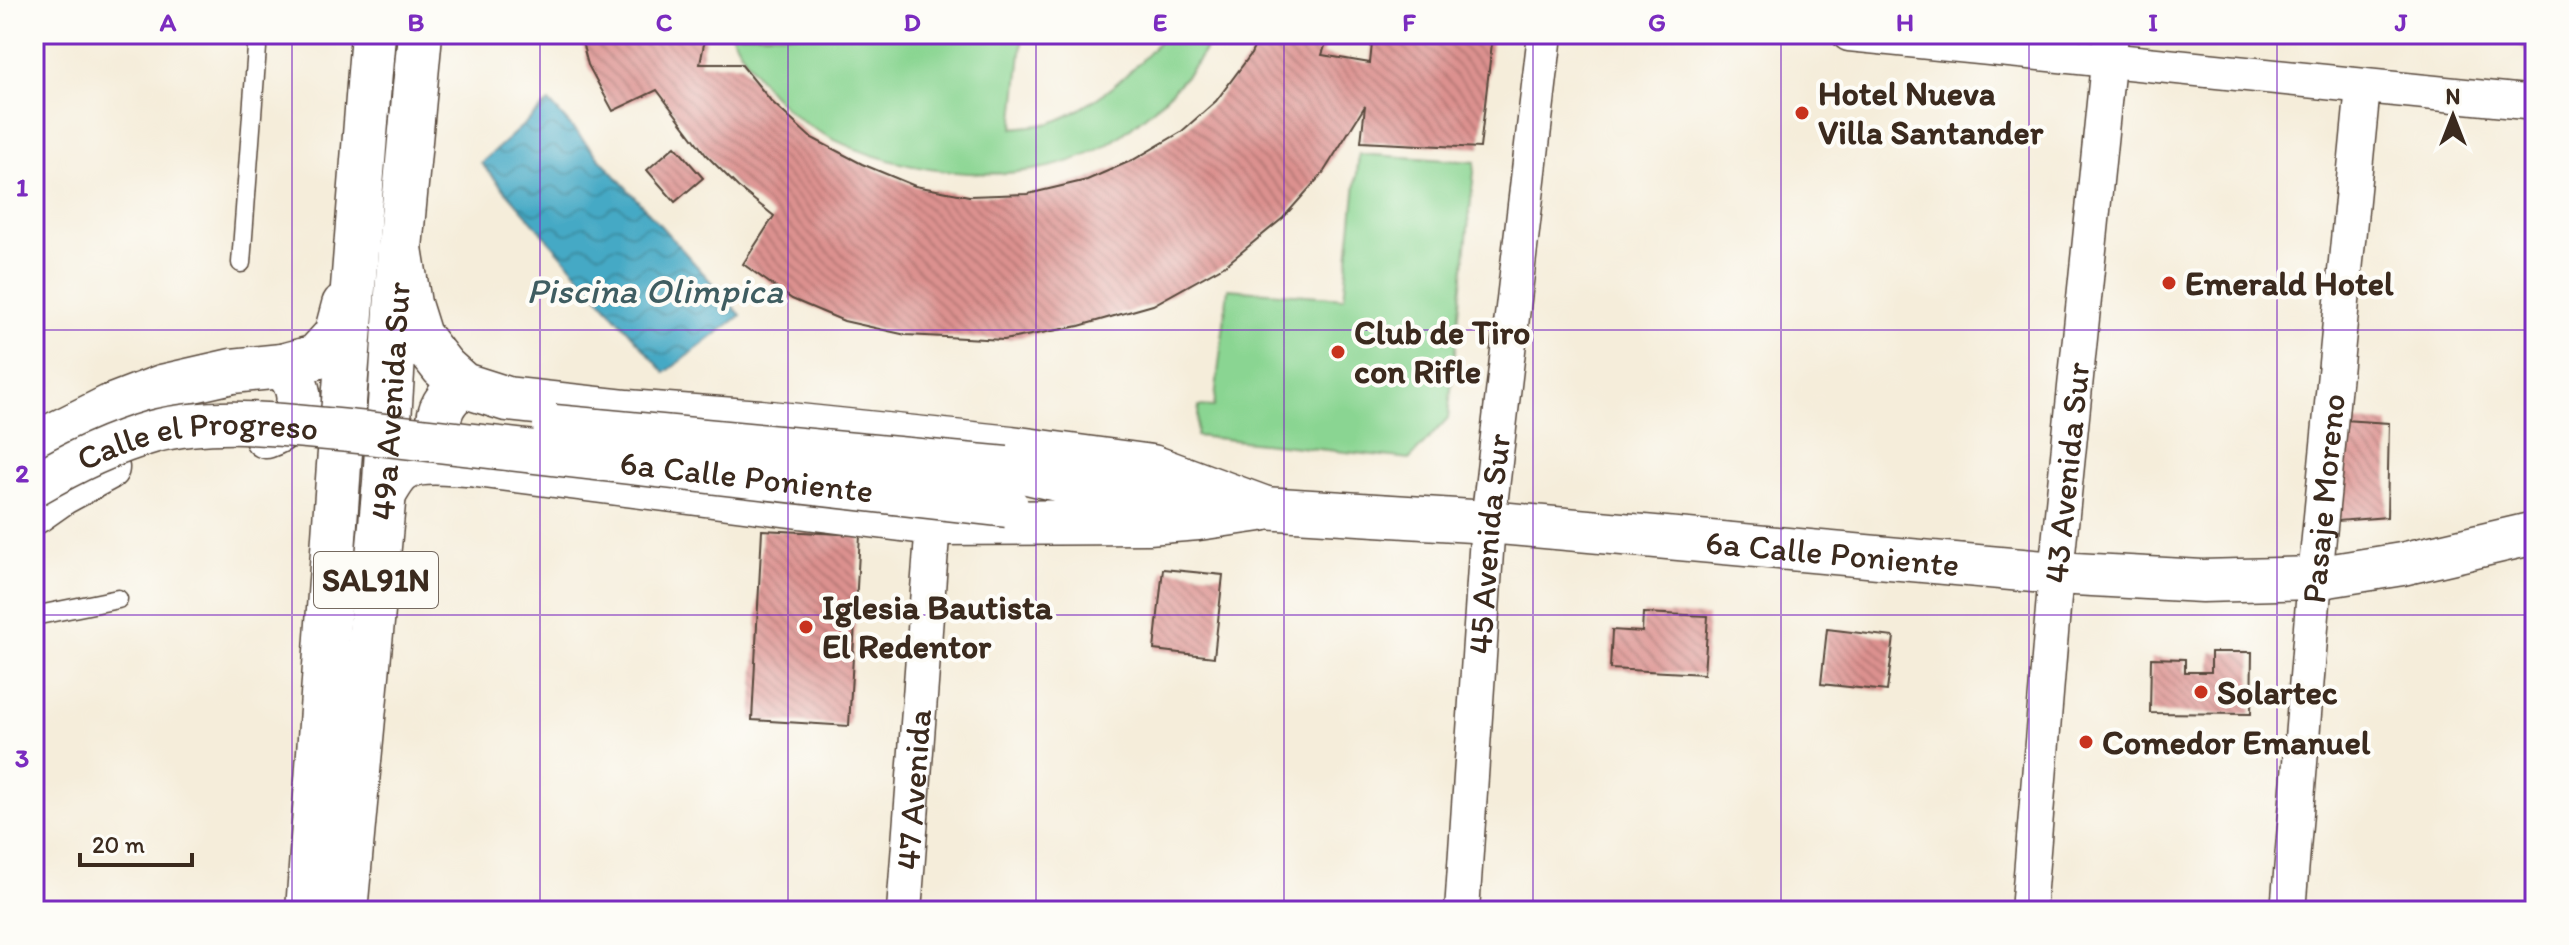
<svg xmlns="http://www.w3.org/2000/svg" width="2569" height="945" viewBox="0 0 2569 945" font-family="Itim,sans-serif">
	<defs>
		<pattern id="water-waves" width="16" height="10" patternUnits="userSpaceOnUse" patternTransform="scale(2)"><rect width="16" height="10" fill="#45a9c5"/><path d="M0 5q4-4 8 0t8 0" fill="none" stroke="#3b8a9f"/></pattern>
		<pattern id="building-back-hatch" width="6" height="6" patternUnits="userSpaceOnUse" patternTransform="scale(2)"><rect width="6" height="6" fill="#dc918f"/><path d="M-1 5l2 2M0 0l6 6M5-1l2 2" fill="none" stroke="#b47774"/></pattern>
	</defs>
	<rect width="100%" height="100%" fill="#fdfcf7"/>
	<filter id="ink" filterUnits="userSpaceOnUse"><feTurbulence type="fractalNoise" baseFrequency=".0125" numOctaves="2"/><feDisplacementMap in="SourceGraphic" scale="16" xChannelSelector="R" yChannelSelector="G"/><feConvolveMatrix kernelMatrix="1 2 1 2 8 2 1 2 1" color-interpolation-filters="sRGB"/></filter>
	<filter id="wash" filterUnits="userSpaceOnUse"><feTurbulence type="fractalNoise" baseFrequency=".006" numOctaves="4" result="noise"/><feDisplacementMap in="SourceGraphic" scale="32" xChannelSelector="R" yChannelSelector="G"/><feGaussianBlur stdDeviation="1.8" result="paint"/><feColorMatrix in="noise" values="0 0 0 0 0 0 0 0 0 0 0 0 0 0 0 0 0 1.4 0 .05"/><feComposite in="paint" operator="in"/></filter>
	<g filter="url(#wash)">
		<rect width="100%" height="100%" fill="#f5edda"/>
		<path fill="#8ad592" stroke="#628058" stroke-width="2" d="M731,34H1023L1013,128C1025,126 1039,126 1050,123C1093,108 1137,69 1165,34H1213C1200,64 1177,87 1153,109C1138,122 1122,136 1105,146C1020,194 882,175 803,122C772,100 749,67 731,34Z
			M1359,154L1475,162L1448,418L1410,459L1196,436L1199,406L1214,407L1228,289L1344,298Z"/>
		<path fill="url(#water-waves)" stroke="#406a72" stroke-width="2" d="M549,102L741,315L665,373L481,163Z"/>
		<g id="blocks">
			<path fill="url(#building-back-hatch)" d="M580,34H706L700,64H741L771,101L810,137L862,164L915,186L969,196L1028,194L1087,180L1133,160L1181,132L1216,101L1251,54L1260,34H1329L1322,55L1370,63L1373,34H1493L1480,148L1361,142L1365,106L1323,173L1283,218L1227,264L1153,305L1079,326L1004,340L906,335L844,321L792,299L743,264L774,216L738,187L706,155L657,90L613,111L588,65Z
				M2508,34H2535V47L2529,54Z
				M675,146L703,178L675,202L647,170Z
				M2343,420L2389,423L2387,517L2338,521Z
				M762,530L860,535L849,726L752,720Z
				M1163,569L1223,575L1214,657L1154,650Z
				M1643,613L1708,616L1704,674L1610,669L1612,630L1642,632Z
				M1827,629L1894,637L1887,691L1821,684Z
				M2211,652H2252L2251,714L2150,713L2151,658L2185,659V672H2211Z"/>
		</g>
	</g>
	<g filter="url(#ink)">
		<use href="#blocks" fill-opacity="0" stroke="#57473a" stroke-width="2"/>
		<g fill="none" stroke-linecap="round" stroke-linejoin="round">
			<defs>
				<path id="service" d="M241,263L258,34
					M34,616L118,599"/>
				<g id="minor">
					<path d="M1849,34L2535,103"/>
					<path id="s1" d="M904,911L933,523"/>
					<path id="s2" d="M1462,911L1488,522L1545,34"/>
					<path id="s3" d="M2028,911L2056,573L2111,34"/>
					<path id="s4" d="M2288,911L2315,578L2363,87"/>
				</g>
				<g id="tertiary">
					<path id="s5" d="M1006,468L1125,496L1263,508L1488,522L2056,573L2202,581L2315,578L2402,564L2535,533"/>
				</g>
				<g id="primary">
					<path d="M400,248L409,304L419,336L443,367L463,385L507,399L627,412L760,422L1011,448L1152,467L1263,508"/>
					<path d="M463,385C428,409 432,444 469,464"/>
					<path d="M266,436C301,424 310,393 282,366"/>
					<path d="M34,445L110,407L162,387L232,371L282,366L316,357L336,335L344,305"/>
					<path d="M384,494C390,485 395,474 404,469C420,458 450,464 469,464L933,523L1148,522L1198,518L1260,509"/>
					<path d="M34,512L61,493L107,468"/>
					<path d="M308,911L339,465L373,34"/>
					<path id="s6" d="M345,911L385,482L400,248L420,34"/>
				</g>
			</defs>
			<use href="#service" stroke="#57473a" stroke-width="21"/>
			<use href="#minor" stroke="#57473a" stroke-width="37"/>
			<use href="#tertiary" stroke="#57473a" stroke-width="45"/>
			<use href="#primary" stroke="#57473a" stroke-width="47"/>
			<use href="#service" stroke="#fff" stroke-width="18"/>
			<use href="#minor" stroke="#fff" stroke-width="34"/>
			<use href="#tertiary" stroke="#fff" stroke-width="42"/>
			<use href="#primary" stroke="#fff" stroke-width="44"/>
			<defs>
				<g id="tertiary-bridge">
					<path d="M554,426L1006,468"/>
					<path id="s7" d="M34,485C71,463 110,444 152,432C219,414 300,427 368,433L1007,506"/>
				</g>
			</defs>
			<use href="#tertiary-bridge" stroke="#57473a" stroke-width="45" stroke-linecap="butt"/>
			<use href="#tertiary-bridge" stroke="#fff" stroke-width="42"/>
		</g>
	</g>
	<path fill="none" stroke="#7b2cbf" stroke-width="2" stroke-opacity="0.55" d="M292,34V911M540,34V911M788,34V911M1036,34V911M1284,34V911M1533,34V911M1781,34V911M2029,34V911M2277,34V911M34,330H2535M34,615H2535"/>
	<g fill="#c8321e" stroke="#fdfcf7" stroke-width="3">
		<circle cx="1802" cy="113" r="8"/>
		<circle cx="2169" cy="283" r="8"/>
		<circle cx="1338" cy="352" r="8"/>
		<circle cx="806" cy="627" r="8"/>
		<circle cx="2201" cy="692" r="8"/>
		<circle cx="2086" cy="742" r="8"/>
	</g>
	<g text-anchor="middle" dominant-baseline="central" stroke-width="8" stroke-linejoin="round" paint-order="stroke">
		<rect fill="#fdfcf7" stroke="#75695f" stroke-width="2" x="314" y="552" width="124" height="56" rx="6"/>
		<g font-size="32" font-weight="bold" fill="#3b2a1e">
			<text x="376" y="580">SAL91N</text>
		</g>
		<g font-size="34" font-weight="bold" fill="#3b2a1e" stroke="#fdfcf7" text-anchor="start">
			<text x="1818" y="93">Hotel Nueva<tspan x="1818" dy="39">Villa Santander</tspan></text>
			<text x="2185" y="283">Emerald Hotel</text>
			<text x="1354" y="332">Club de Tiro<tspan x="1354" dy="39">con Rifle</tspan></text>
			<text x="822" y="607">Iglesia Bautista<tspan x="822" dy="39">El Redentor</tspan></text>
			<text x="2217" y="692">Solartec</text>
			<text x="2102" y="742">Comedor Emanuel</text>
		</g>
		<g font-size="34" fill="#3b2a1e" stroke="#fdfcf7">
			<text stroke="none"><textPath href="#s6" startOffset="512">49a Avenida Sur</textPath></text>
			<text stroke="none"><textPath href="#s7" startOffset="174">Calle el Progreso</textPath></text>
			<text stroke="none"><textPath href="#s3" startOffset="440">43 Avenida Sur</textPath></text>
			<text stroke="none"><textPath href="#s7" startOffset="728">6a Calle Poniente</textPath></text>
			<text stroke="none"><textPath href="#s4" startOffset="414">Pasaje Moreno</textPath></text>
			<text stroke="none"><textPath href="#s2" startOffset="368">45 Avenida Sur</textPath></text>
			<text stroke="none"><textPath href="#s5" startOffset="832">6a Calle Poniente</textPath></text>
			<text stroke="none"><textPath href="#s1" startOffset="122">47 Avenida</textPath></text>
		</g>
		<g font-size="36" font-style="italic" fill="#3f5d61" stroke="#fdfcf7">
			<text x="655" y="290">Piscina Olimpica</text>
		</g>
	</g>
	<rect width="2569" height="945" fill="none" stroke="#fdfcf7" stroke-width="88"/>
	<g transform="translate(2453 116)" stroke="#fdfcf7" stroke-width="6" paint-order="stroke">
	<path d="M0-6L14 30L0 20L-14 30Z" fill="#3b2a1e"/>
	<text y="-12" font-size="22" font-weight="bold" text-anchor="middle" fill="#3b2a1e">N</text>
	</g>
	<path d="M80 853v12h112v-12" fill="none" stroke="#3b2a1e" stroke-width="4"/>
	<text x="92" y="853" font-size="24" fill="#3b2a1e" stroke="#fdfcf7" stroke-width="6" paint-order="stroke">20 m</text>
	<rect x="44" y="44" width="2481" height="857" fill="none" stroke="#7b2cbf" stroke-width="3"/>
	<g font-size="26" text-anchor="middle" font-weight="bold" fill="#7b2cbf">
		<text x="168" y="31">A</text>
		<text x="416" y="31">B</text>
		<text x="664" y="31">C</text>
		<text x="912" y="31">D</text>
		<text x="1160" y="31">E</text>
		<text x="1409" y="31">F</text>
		<text x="1657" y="31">G</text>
		<text x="1905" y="31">H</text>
		<text x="2153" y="31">I</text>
		<text x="2401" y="31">J</text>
		<text x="22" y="196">1</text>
		<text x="22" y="482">2</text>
		<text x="22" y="767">3</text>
	</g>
</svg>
